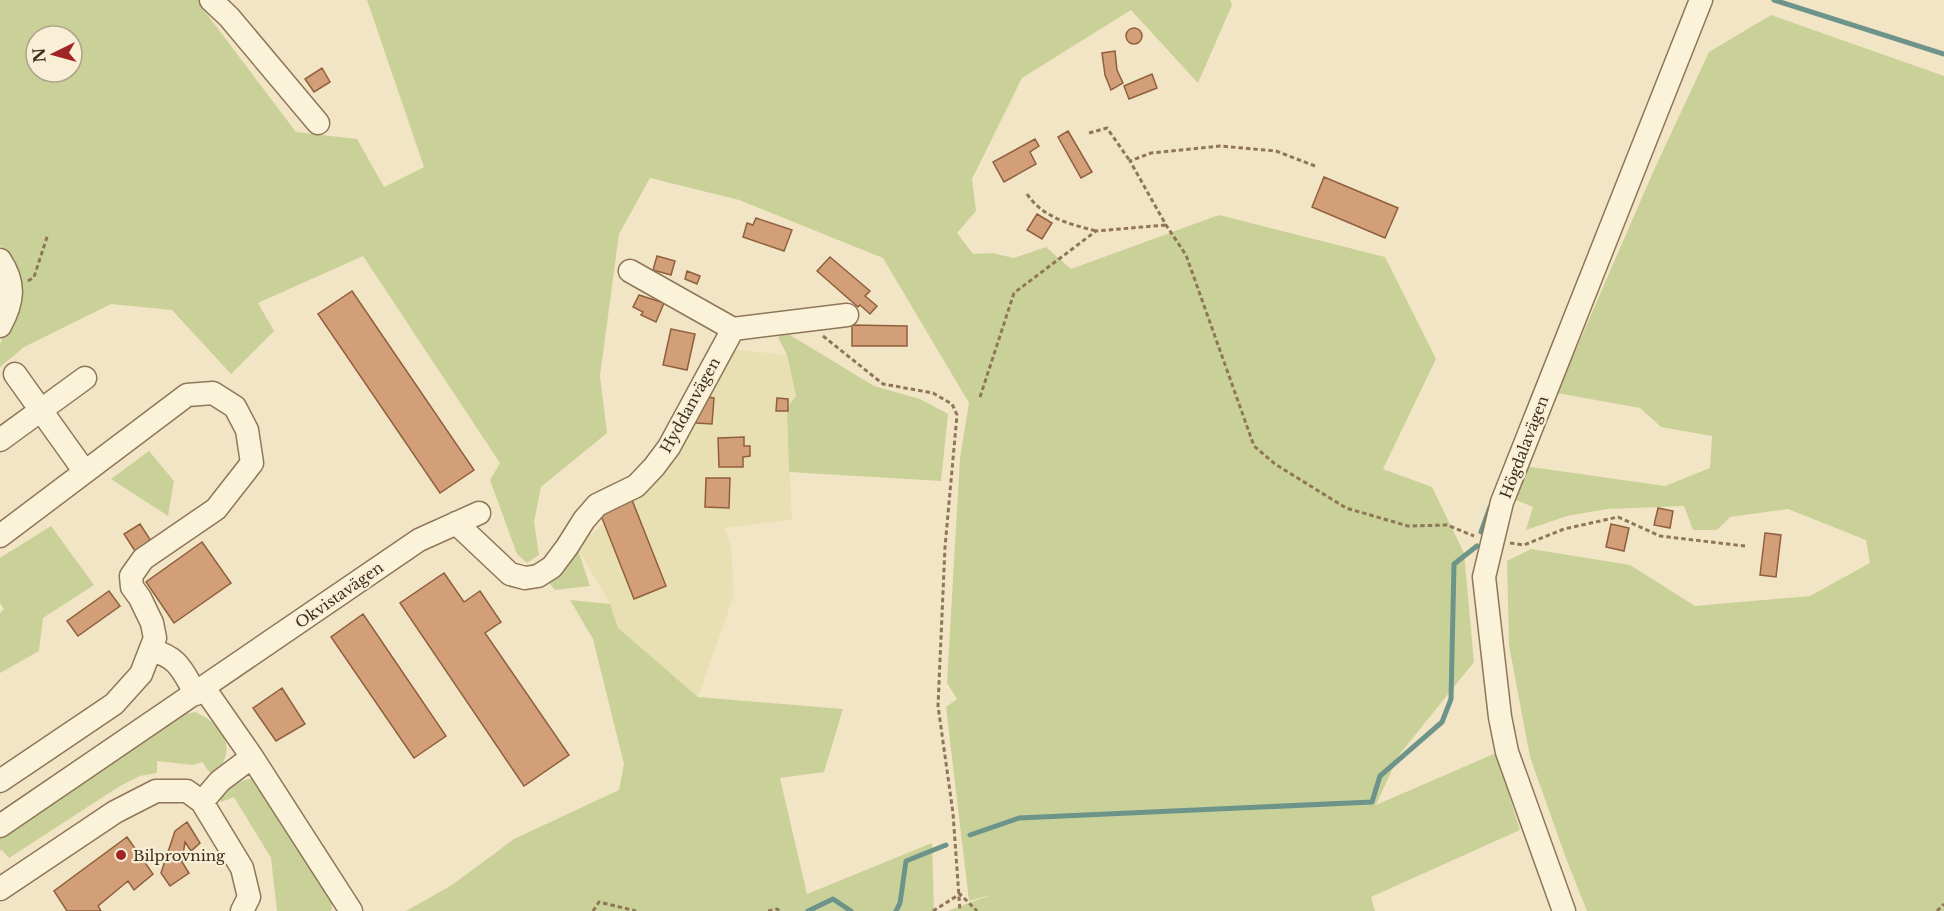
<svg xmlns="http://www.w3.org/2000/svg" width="1944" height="911" viewBox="0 0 1944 911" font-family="'Libre Baskerville',serif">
	<rect width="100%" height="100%" fill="#f2e5c5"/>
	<path fill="#e8e0b2" d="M734,349L787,355L796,396L787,408L792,520L725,528L731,547L734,595L698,697L618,628L610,604L577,547L655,481Z"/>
	<path fill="#cad198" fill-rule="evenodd" d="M0,0H218L203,9L296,132L357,139L384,187L424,167L367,0H1230L1232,5L1198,83L1131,10L1022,78L972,179L976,211L957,233L973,254L992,253L1014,258L1046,247L1071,269L1219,215L1385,257L1436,359L1383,469L1432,487L1464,553L1474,662L1399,755L1376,805L1496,753L1520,830L1371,897L1375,911H947L991,895L969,901L946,707L957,699L947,683L960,458L969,403L883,258L739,200L650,178L619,234L600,376L607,433L541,487L534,522L539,555L527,563L517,554L490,480L500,463L363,256L258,303L274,331L231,374L172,310L111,304L24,347L0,367V344L22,294L8,255L0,245ZM36,36H72V72H36Z
		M1771,15L1944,76V911H1587L1567,861L1530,757L1509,645L1507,561L1531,549L1630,565L1695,606L1810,596L1870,563L1866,540L1788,509L1730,517L1717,530H1693L1684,506L1607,509L1567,516L1526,530L1533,507L1516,500L1524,466L1665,486L1710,468L1712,436L1661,427L1640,408L1557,393L1654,170L1709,52Z
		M785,332L874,386L920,399L948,414L941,481L789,472L787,408L796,396L787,355L778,337Z
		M149,451L174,481L168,516L111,479Z
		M51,526L94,585L43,618L39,651L0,673V613L4,609L0,603V558Z
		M577,547L590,586L555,590L544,577Z
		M570,600L610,604L618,628L698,697L843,709L824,772L780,778L807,894L932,843L934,911H406L452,885L514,839L619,790L624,764L593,639Z
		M195,712C222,724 238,746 217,772L210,773L202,762L193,765L157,761V773L140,776L120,786L9,858L2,850L0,851V838L179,715Z
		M254,778L331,887L332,911H277L271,858L234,797L221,802L220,799C228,787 240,780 254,778Z"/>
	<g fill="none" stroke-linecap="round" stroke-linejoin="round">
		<path stroke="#6d948b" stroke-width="5" d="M1774,0L1944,54
			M1481,532L1490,507
			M970,835L1019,818L1372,802L1380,776L1442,722L1451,699L1454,564L1477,546
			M808,911L833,899L851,911
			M896,911L900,903L906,861L946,845"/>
	</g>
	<path fill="#d29f79" stroke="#905f3d" stroke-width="1.5" d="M1126 36a8 8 0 1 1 16 0a8 8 0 1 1-16 0Z
		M1115,51L1117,70L1123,83L1111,90L1105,75L1102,53Z
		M322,68L330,82L314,92L305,79Z
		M1152,74L1157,88L1129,99L1124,86Z
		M1068,131L1092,172L1081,178L1058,137Z
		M1035,139L1039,146L1030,152L1036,164L1004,182L993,162Z
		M1324,177L1398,208L1385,238L1312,207Z
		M1037,214L1052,223L1042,239L1027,230Z
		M756,218L792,230L784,251L743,237L747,223L753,225Z
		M657,256L675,261L671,275L653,270Z
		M830,257L870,291L865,296L877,306L870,314L860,305L858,307L817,271Z
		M687,271L700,276L697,284L685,279Z
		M352,291L474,470L440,493L318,314Z
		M639,295L664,303L656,322L641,315L643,312L633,307Z
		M852,325L907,326V346H852Z
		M671,329L695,334L687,370L663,365Z
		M699,396L714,398L712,424L696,423Z
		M777,398L788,399V411H776Z
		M744,437V446H750V456L743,457V467H719L718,438Z
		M706,478H730L729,508L705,507Z
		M632,500L666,586L634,599L600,513Z
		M1658,508L1673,511L1670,528L1654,525Z
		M140,524L151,541L135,551L124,534Z
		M1611,524L1629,528L1624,551L1606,547Z
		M1765,533L1781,535L1776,577L1760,575Z
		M202,542L231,583L174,623L146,582Z
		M444,573L464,602L480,591L501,622L485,633L569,755L524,786L400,603Z
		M109,591L120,606L78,636L67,621Z
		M363,614L446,736L414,758L331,637Z
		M282,688L305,724L276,741L253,708Z
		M187,822L200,843L191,851L185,842L182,862L189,873L170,886L161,873L175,831Z
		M127,837L153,874L134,890L128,881L98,906L101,911H67L54,891Z"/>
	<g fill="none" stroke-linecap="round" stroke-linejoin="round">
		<defs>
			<path id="minor" d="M211,0L229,17L318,123
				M0,260C16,284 13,302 0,326
				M630,271L733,329L847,315
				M15,374L85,472
				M0,440L85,378
				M456,523L510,574L525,578L538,576L552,567L567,547L584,520L597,505L636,486L654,467L669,447L733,329
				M0,536L187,395L213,393L235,407L247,430L252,463L216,509L143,559L131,576L132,587L140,598L152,623L155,638L141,674L114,704L0,781
				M152,651C178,656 183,672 196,694
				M204,688L252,757L351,911
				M202,802L220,781L252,757
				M0,826L419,540L479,513
				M0,889L115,812L156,791H187L202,802L242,868L249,897L242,911
				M1564,911L1507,752L1500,717L1484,577L1502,502L1701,0"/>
		</defs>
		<use href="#minor" stroke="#8f7659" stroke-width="25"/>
		<path stroke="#8f7659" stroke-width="3" stroke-dasharray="4.5 3" stroke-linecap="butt" d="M1089,133L1107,128L1130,161
			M1315,166L1276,151L1220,146L1151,153L1130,161L1166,225L1186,255L1254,446L1275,464L1346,508L1408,526L1447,525L1474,536
			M1027,194C1043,218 1070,224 1096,231
			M28,281L34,277L48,234
			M823,336L883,384L933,393L952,404L957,415L945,547L938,706L953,813L960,911
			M980,397L1014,293L1096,231L1166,225
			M1510,543L1524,545L1564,529L1618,517L1660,536L1745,546
			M593,911L599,902L636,911
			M768,911L777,909L780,911
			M933,911L960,894L977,911
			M1937,911L1944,904"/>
		<use href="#minor" stroke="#fbf2da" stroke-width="22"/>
	</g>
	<circle fill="#a22525" stroke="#f8efd6" stroke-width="2" cx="121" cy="855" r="6"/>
	<g text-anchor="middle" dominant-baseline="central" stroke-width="4.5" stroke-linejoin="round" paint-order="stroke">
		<g font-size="15" fill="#3e2e1e" stroke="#f8efd6">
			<text transform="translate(690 405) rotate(-61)">Hyddanvägen</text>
			<text transform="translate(1524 447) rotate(-69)">Högdalavägen</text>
			<text transform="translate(339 595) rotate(-35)">Okvistavägen</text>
		</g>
		<g font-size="15" fill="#3e2e1e" stroke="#f8efd6" text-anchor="start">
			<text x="133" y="855">Bilprovning</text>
		</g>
	</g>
	<g transform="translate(54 54) rotate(265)"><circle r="28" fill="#f8efd6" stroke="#aea28c" stroke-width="1.5"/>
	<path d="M0-4.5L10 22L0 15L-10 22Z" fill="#a22525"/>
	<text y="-9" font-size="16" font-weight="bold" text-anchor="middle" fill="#3e2e1e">N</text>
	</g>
</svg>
